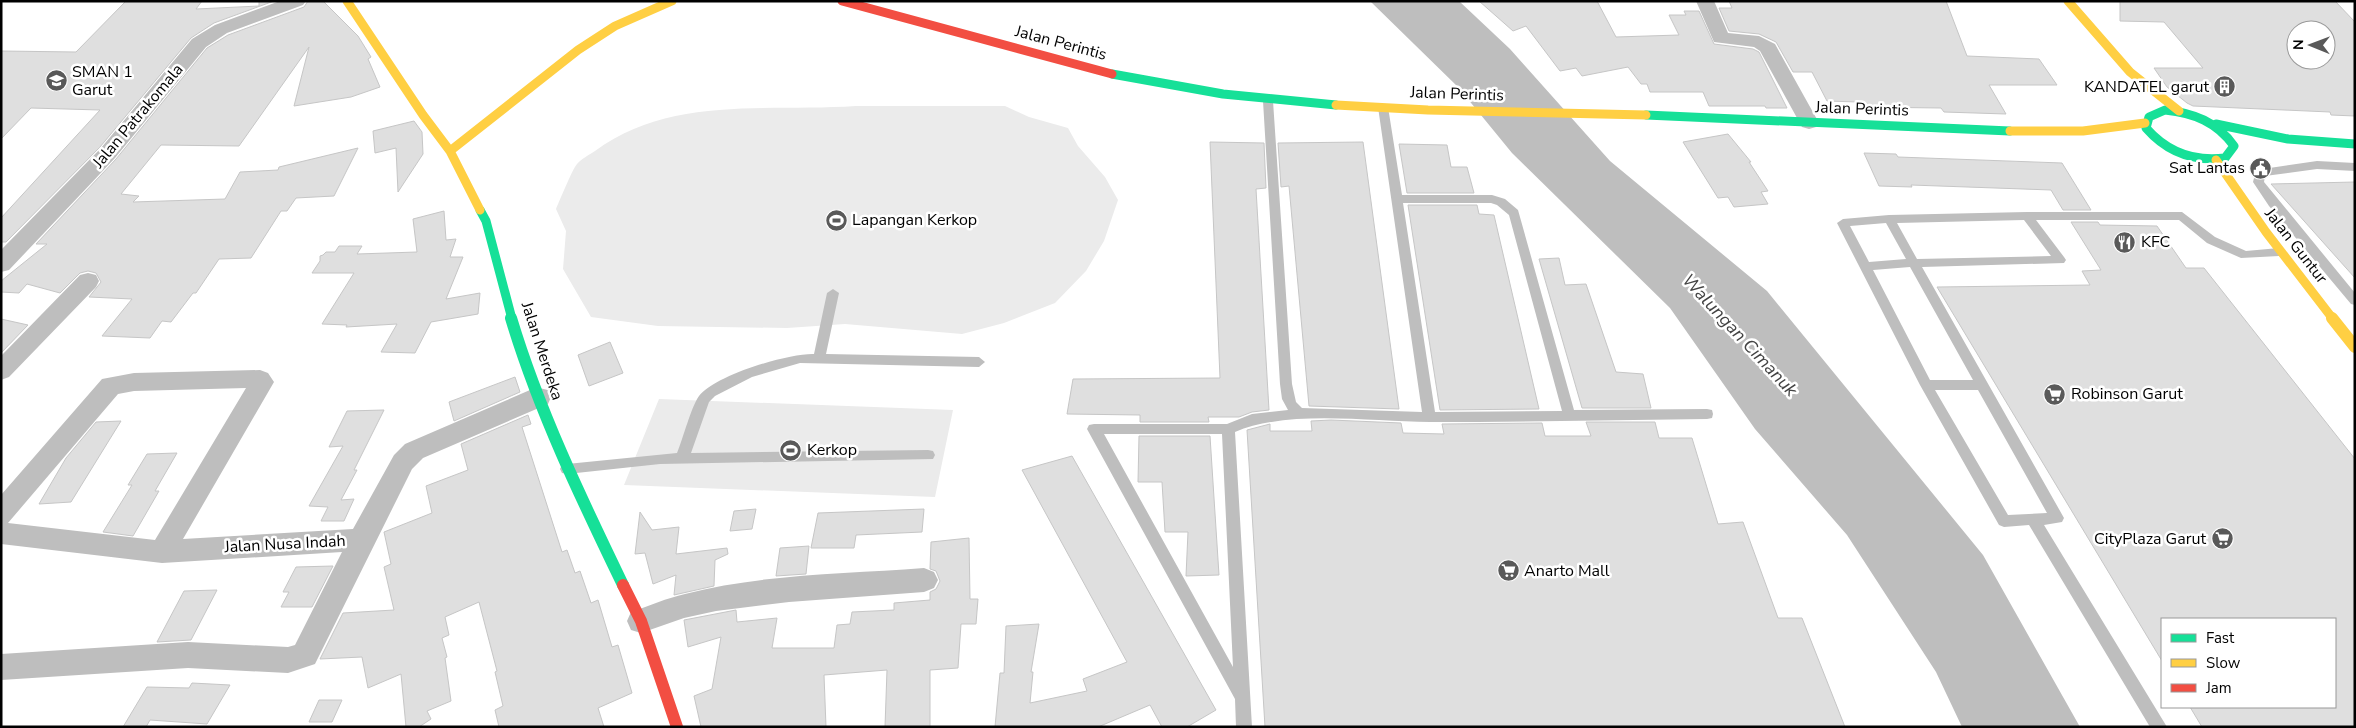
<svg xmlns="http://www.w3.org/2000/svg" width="2356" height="728" viewBox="0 0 2356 728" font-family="'Nunito Sans',sans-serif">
	<rect width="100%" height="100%" fill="#fff"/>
	<path fill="#ebebeb" d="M856,106H1005L1029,117L1068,128L1078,146L1105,177L1118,200L1104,241L1086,271L1055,303L1004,323L962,334L845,324L787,328L658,326L591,317L563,269L566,231L556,209C560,200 572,170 577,164C581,159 589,155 595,151C670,95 768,112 856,106Z
		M659,399L953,410L935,497L624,485Z"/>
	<path fill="#bebebe" d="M1370,1H1459L1510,49L1610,161L1767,291L1983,555L2080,727H1962L1936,672L1847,535L1755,429L1670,308L1512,153L1458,87Z"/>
	<path fill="#dfdfdf" stroke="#c6c6c6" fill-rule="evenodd" d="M126,1H202L196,9L259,6V1H274L214,23L191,38L100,147L6,242H1V218L100,110L31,108L1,139V51L76,52Z
		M308,1H323L358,36L371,57L368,59L380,87L351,97L294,106L309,47L239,146L161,145L121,194L139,196L133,202L225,199L240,172L278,170L279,167L358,148L334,196L296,198L287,211H281L251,258L219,259L196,293H193L171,322L162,321L150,338L102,336L132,299L89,297L101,282L96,273L88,271L80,273L60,293L27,284L19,293L1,292V281L47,244H36L116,159L207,48L228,35L304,7Z
		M1479,1H1597L1616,37L1679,35L1669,15H1686L1684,11H1699L1714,44L1753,49L1759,52L1787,108H1766L1765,106H1709L1703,92H1650L1647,84H1641L1628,67L1582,76L1576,68L1560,71L1526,26L1513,31Z
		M1729,1H1946L1967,56L2039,59L2057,85H1989L2006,114L1944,112L1941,108L1861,107L1858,102L1827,101L1812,72H1793L1776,42L1759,34L1729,31L1719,8H1732Z
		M2120,1H2335L2355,22V116L2331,115L2330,112L2193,106L2187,103L2167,87L2154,68H2203L2164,22L2120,21ZM2296,30H2326V60H2296Z
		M414,121L422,132L423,154L398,192L396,148L375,153L373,131Z
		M1728,134L1751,162H1749L1768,191L1761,192L1768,204L1734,207L1728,197L1718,198L1683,142Z
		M1210,142L1264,143L1266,188L1256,189L1269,410L1252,412L1239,417H1208L1209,422H1140V415L1067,414L1073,379L1220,378Z
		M1363,142L1399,409L1309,406L1289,186L1281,187L1278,143Z
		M1399,144L1447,145L1451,167H1467L1474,193H1407Z
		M1864,153L1896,154L1898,157L2062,163L2091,210H2063L2051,190L1911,185L1912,187L1879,186Z
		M2355,182V278L2271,184Z
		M1408,205H1477L1479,214L1494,215L1539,409L1440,410Z
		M444,211L446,240L456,239L450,257H463L446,299L480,293L478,314L431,322L415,353L381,352L397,324L346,327L347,325L322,324L354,273H312L320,261V256L323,255L326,252H335L339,246H362L357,254L417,252L413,219Z
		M2071,222H2098L2100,225L2157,226L2186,268H2204L2355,459V727H2202L2190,707H2335V619H2162V661L1937,287L2090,285L2082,271L2101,270Z
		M1559,258L1565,285L1586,284L1616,372L1643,374L1651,408H1582L1539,259Z
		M1,319L28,325L1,353Z
		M610,342L623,373L589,386L578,355Z
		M515,377L520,392L454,421L449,402Z
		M384,410L354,470H357L341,500L354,499L344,521H321L328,507L309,506L343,446L329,447L347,411Z
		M528,415L531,424L522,427L562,552L567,550L575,573L580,571L591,603L598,600L612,647L618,645L632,693L598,708L604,727H499L495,710L503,706L495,672L497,671L479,602L445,617L449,635L442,638L447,657L445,658L451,701L427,711L431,719L419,727H406L401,674L368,688L362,657L320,659L343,613L394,610L384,567L391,564L384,532L432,513L426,486L468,470L461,444Z
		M1331,420L1401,423L1403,433L1444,434L1442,424L1542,423L1545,436H1591L1586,422H1655L1659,438H1692L1718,524L1743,522L1778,618H1802L1845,727H1265L1247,430L1270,424V431H1312L1311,421Z
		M121,421L71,502L39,504L66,458L96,422Z
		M1139,436H1210L1219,575L1186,576L1188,532H1165L1162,482H1138Z
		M177,453L155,491H159L133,536L103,532L132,485H128L147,454Z
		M1072,456L1216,710L1187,727H1162L1150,705L1098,727H995L1000,673H1004L1006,626L1039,624L1031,672H1033L1030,703L1087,691L1083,679L1127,662L1022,470Z
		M756,509L752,529L730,531L734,511Z
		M924,509L922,532L856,535L854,548H811L818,513Z
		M640,512L652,530L679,527L676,554L727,548L728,554L715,560L714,586L674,595L676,575L653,584L645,553L635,554Z
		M969,538L970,599H978L976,624H961L958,668L930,670V727H885L887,670L824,675L826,727H701L694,696L712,689L721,637L688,647L684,620L736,610L737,622L777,618L772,648H834L837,625L850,624L852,612L894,610V603L930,600V592L936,589L940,581L936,571L930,569L931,542Z
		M809,546L806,574L776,576L780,548Z
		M333,566L312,607H281L289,592H283L296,567Z
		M217,590L191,640L157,642L184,591Z
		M192,683L230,685L207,724L150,720L146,727H123L147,687L189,688Z
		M319,700H342L332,722H309Z"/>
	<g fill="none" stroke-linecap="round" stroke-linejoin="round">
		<path fill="#bebebe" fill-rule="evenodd" d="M1268,98L1273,101L1292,384L1296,402L1302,408L1422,412L1378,107L1383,104L1388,107L1402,195H1492L1505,199L1518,210L1574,410L1707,409L1712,410L1713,414L1712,418L1707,419C1615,420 1522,422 1430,422C1371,422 1289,409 1235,432L1252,727H1236L1235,699L1087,429L1089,425L1094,424H1227L1252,414L1288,410L1282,399L1280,384L1263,101ZM1403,203H1491L1497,205L1509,215L1562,411L1435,412ZM1104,434H1222L1233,667Z
			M2317,161L2355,163V171L2317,169L2265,176L2264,182L2355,293V305L2351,304L2269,206L2253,182L2256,170Z
			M2027,212H2182L2215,237L2246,251L2279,248L2285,252L2279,256L2241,258L2207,243L2179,220H2036L2064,257L2066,260L2064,263L1922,267L2064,518L2062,522L2044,525L2167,727H2150L2029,525L2004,527L1999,525L1920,385L1837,223L1843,219L1889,215ZM2024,220L2051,256L1917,259L1897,223ZM1886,223L1906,259L1869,262L1850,226ZM1910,267L1973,380H1930L1873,270ZM1935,390H1978L2047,513L2008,515Z
			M833,289L839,293L826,354L979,357L985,362L979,367L800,363L752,377L715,396L709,402L691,453L928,450L933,451L935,455L933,459L660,464L567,474L562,473L560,469L562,465L567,464L677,453C683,439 691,407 699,396C715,375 789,353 814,354L827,293Z"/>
		<path fill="#bebebe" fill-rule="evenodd" d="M280,1H306L303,5L227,33L206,47L115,158L9,270L1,272V250L101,148L192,39L215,25Z
			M1696,1H1714L1728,33L1759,36L1775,44L1819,123L1816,127L1809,129L1802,127L1760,51L1754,47L1714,42Z
			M88,273L96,275L99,281L96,287L9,377L1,380V356L80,275Z
			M260,370L268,373L274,382L183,539L353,529L394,455L405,444L530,390L539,388L548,390L551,397L548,404L423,458L412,469L315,664L288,673L188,668L1,680V654L188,642L288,647L295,645L342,552L162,563L1,544V495L102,379L134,373ZM246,388L155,540L8,523L118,394L134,391Z
			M924,568L934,572L938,580L934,588L924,592L789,602L716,611L684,618L641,633L631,630L627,621L631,612C649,606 667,598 685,594C761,574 846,574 924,568Z"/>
		<path stroke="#16e098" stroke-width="9" d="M1112,74L1223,94L1336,105
			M2165,110C2194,113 2217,122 2234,146L2225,158C2193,162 2167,152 2146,128L2149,117Z
			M1646,115L2010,131
			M2216,124L2288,139L2355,144
			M480,210L486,221L512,319"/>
		<path stroke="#16e098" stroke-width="12" d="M511,318C539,411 581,498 623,585"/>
		<path stroke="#ffcf43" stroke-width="9" d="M347,1L423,115L450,151L480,210
			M2068,1L2130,72L2179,111
			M1336,105L1428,110L1646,115
			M2010,131H2083L2145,123
			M450,151L578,50L615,26L672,1
			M2216,160L2266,232L2333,319"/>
		<path stroke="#ffcf43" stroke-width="12" d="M2332,318L2355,347"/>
		<path stroke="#f24e42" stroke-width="9" d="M842,1L1112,74"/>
		<path stroke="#f24e42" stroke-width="12" d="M623,585L641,621L677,727"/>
	</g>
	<defs>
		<symbol id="school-disc" viewBox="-11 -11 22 22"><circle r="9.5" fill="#595959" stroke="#fff"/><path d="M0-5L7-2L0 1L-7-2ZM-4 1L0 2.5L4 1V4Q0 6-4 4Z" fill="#fff"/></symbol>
		<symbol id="building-disc" viewBox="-11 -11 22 22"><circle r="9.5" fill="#595959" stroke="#fff"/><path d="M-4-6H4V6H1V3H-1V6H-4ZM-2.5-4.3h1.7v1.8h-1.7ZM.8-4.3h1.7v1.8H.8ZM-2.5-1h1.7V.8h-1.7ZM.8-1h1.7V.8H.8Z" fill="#fff"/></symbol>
		<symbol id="civic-disc" viewBox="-11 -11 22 22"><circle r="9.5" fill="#595959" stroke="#fff"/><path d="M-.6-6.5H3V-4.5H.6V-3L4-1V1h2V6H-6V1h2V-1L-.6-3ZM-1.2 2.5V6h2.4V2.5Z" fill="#fff"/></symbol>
		<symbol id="stadium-disc" viewBox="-11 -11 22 22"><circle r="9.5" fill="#595959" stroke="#fff"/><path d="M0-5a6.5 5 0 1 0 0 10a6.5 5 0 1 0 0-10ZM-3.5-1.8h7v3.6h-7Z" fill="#fff"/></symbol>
		<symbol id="restaurant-disc" viewBox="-11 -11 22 22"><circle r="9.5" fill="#595959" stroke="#fff"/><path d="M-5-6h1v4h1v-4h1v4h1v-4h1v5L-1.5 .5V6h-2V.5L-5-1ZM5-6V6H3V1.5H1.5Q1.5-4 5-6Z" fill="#fff"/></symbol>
		<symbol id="supermarket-disc" viewBox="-11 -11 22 22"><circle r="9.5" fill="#595959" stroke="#fff"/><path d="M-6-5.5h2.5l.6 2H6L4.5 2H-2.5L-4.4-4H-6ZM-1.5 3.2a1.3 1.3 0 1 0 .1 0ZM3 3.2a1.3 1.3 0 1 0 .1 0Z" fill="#fff"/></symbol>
	</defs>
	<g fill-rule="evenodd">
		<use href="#school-disc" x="44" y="68" width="25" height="25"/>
		<use href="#building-disc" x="2212" y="74" width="25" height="25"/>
		<use href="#civic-disc" x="2248" y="156" width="25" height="25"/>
		<use href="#stadium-disc" x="824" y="208" width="25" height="25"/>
		<use href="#restaurant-disc" x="2112" y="230" width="25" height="25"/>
		<use href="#supermarket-disc" x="2042" y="382" width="25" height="25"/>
		<use href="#stadium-disc" x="778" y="438" width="25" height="25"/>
		<use href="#supermarket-disc" x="2210" y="526" width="25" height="25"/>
		<use href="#supermarket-disc" x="1496" y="558" width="25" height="25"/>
	</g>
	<g text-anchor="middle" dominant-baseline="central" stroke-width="5" stroke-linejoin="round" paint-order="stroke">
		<g font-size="16" fill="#000" stroke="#fff">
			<text transform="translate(1061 43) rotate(15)">Jalan Perintis</text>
			<text transform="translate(1457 94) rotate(2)">Jalan Perintis</text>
			<text transform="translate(1862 109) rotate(2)">Jalan Perintis</text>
			<text transform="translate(138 116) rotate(-50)">Jalan Patrakomala</text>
			<text transform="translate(2296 246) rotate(52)">Jalan Guntur</text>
			<text transform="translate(542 351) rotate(72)">Jalan Merdeka</text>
			<text transform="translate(285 544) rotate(-3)">Jalan Nusa Indah</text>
		</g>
		<g font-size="16" fill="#000" stroke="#fff" text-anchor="start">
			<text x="72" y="72">SMAN 1<tspan x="72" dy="18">Garut</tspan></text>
			<text x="2209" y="87" text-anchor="end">KANDATEL garut</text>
			<text x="2245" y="168" text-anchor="end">Sat Lantas</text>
			<text x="852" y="220">Lapangan Kerkop</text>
			<text x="2141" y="242">KFC</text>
			<text x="2071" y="394">Robinson Garut</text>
			<text x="807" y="450">Kerkop</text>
			<text x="2206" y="539" text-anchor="end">CityPlaza Garut</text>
			<text x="1524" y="571">Anarto Mall</text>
		</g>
		<g font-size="18" font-style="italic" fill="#434343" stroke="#fff">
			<text transform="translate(1740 335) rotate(47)">Walungan Cimanuk</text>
		</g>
	</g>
	<rect width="2356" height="728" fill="none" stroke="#000000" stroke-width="5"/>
	<rect x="2161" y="618" width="175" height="90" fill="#ffffff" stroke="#999999"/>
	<rect x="2171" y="634" width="25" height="8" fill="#16e098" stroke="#999999"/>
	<text x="2206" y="643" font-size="15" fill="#000000">Fast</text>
	<rect x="2171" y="659" width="25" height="8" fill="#ffcf43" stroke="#999999"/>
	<text x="2206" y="668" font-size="15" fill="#000000">Slow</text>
	<rect x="2171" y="684" width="25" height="8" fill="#f24e42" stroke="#999999"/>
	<text x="2206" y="693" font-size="15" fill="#000000">Jam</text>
	<g transform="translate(2311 45) rotate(271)"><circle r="24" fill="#ffffff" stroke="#999999"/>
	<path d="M0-4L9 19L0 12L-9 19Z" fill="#595959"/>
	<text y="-8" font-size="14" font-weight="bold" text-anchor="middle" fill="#000000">N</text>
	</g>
</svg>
